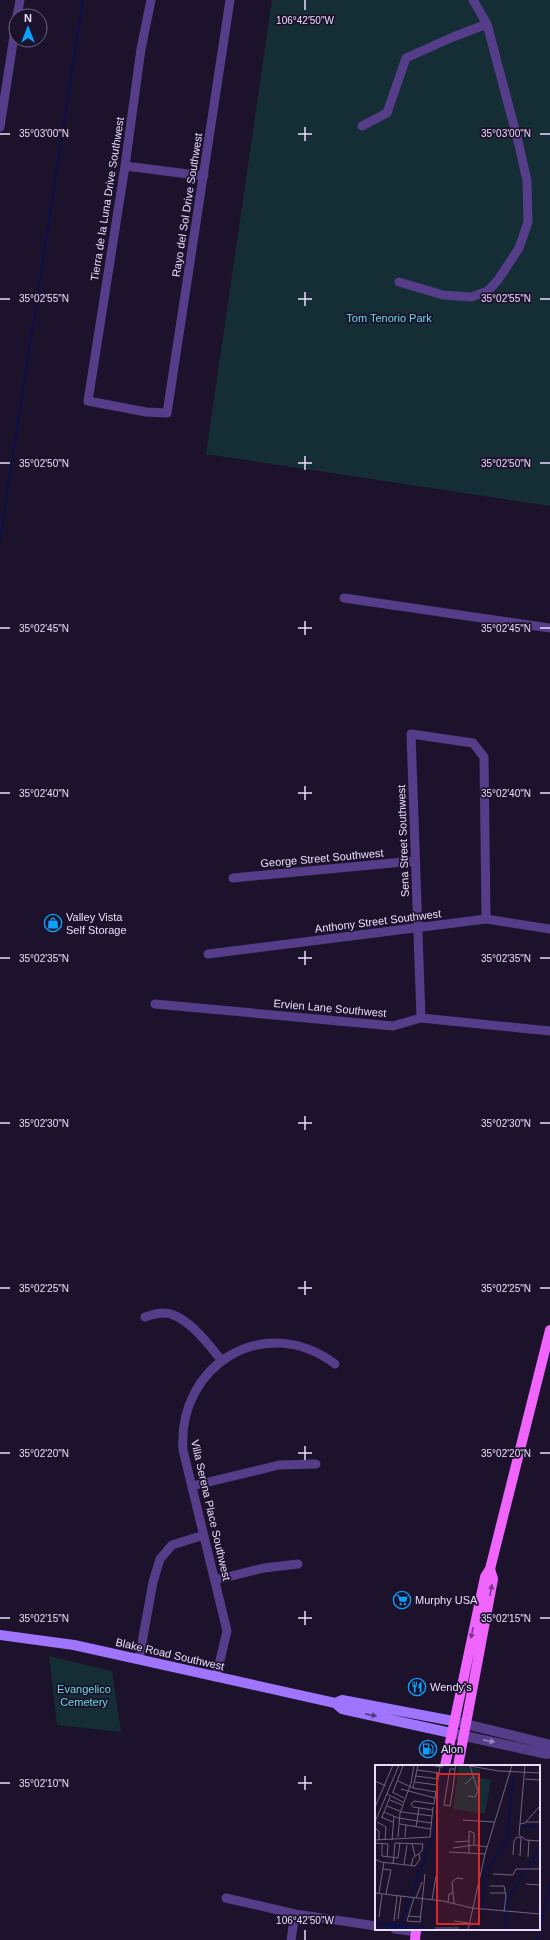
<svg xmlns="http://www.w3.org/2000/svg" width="550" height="1940" viewBox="0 0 550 1940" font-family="Arial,sans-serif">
	<rect width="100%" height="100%" fill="#1d122b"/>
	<path fill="#152d35" d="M272,0H550V506L206,454Z
		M49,1656L112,1671L121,1732L57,1725Z"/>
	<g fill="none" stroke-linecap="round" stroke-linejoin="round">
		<path stroke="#0c114a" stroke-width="2" d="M0,540L83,0
			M537,1940L550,1884"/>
		<path stroke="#563d8a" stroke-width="9" d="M151,0L141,49L125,166L88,401L146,412L167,413L230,0
			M17,16L20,0
			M362,126L387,113L406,58L453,37L487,24
			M0,127L16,23
			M125,166L204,176
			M399,282L443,295L471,297L488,291L498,280L519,248L528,222L527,181L519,145L487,24L473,0
			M344,598L550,628
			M233,878L414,861
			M208,954L486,919L550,929
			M155,1004L393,1026L421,1018L550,1031
			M421,1018L411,734L473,743L484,757L486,919
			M145,1317C151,1315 157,1313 163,1313C186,1313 209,1345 222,1361
			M192,1486L279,1465L316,1464
			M215,1580L264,1568L298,1564
			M139,1659L153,1582L160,1559L172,1545L204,1535
			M216,1677L227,1631L183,1450C177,1365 265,1311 335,1364
			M226,1898L295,1914L376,1926
			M395,1929L417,1932
			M291,1940L295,1914"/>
		<path stroke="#563d8a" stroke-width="10" d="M453,1721L547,1744L550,1747
			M451,1733L547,1754L550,1753"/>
		<path stroke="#9f75fd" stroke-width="10" d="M0,1635L74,1645L335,1703L342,1709L451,1733
			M335,1703L342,1700L453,1721"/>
		<path stroke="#ef65fd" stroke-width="10" d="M445,1766L485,1577L490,1569L550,1330
			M458,1766L493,1579L490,1569
			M415,1940L416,1929"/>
	</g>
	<defs><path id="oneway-solid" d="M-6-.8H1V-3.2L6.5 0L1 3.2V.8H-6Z"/></defs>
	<g fill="#7b378a">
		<use href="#oneway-solid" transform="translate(491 1590) rotate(-79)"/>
		<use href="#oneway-solid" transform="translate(472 1633) rotate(102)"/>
	</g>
	<use fill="#513a7f" href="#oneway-solid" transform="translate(371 1715) rotate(11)"/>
	<use fill="#9985bf" href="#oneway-solid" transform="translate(489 1741) rotate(12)"/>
	<path fill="none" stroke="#eadcff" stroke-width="1.5" d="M305,0V10M305,127V141M0,134H10M298,134H312M540,134H550M305,292V306M0,299H10M298,299H312M540,299H550M305,456V470M0,463H10M298,463H312M540,463H550M305,621V635M0,628H10M298,628H312M540,628H550M305,786V800M0,793H10M298,793H312M540,793H550M305,951V965M0,958H10M298,958H312M540,958H550M305,1116V1130M0,1123H10M298,1123H312M540,1123H550M305,1281V1295M0,1288H10M298,1288H312M540,1288H550M305,1446V1460M0,1453H10M298,1453H312M540,1453H550M305,1611V1625M0,1618H10M298,1618H312M540,1618H550M305,1776V1790M0,1783H10M298,1783H312M305,1930V1940"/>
	<defs>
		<symbol id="shop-ring" viewBox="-11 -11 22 22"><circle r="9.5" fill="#1d122b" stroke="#0ba0fc" stroke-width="1.5"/><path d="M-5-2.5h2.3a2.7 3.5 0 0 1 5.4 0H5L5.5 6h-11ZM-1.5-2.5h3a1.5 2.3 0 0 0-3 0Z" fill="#0ba0fc"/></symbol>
		<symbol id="supermarket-ring" viewBox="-11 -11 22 22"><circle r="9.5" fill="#1d122b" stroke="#0ba0fc" stroke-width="1.5"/><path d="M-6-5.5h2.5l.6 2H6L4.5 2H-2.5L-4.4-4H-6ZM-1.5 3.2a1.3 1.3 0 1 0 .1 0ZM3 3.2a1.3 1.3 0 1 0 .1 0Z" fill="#0ba0fc"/></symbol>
		<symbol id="restaurant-ring" viewBox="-11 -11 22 22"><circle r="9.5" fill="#1d122b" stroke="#0ba0fc" stroke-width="1.5"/><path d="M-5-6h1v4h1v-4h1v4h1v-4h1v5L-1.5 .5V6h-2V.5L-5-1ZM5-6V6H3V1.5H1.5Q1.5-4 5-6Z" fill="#0ba0fc"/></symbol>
		<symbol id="fuel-ring" viewBox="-11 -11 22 22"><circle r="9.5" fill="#1d122b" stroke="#0ba0fc" stroke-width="1.5"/><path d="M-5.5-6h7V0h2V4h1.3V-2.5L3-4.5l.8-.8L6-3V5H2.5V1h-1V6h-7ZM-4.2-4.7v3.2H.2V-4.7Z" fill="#0ba0fc"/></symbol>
	</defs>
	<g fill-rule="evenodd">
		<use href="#shop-ring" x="43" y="913" width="20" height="20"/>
		<use href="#supermarket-ring" x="392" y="1590" width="20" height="20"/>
		<use href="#restaurant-ring" x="407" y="1677" width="20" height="20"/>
		<use href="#fuel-ring" x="418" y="1739" width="20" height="20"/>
	</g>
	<g text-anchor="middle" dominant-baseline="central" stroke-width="3.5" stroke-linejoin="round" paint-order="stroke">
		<g font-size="11" fill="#eadcff" stroke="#1d122b">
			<text transform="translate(107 199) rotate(-81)">Tierra de la Luna Drive Southwest</text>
			<text transform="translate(187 205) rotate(-81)">Rayo del Sol Drive Southwest</text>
			<text transform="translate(403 841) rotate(-92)">Sena Street Southwest</text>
			<text transform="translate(322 858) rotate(-5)">George Street Southwest</text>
			<text transform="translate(378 921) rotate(-7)">Anthony Street Southwest</text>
			<text transform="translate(330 1008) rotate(5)">Ervien Lane Southwest</text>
			<text transform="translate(211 1510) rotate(77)">Villa Serena Place Southwest</text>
			<text transform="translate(170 1654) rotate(13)">Blake Road Southwest</text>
		</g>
		<g font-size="11" fill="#67dce0" stroke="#1d122b">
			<text x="389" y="318">Tom Tenorio Park</text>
			<text x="84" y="1689">Evangelico<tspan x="84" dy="13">Cemetery</tspan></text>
		</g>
		<g font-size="11" fill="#eadcff" stroke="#1d122b" text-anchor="start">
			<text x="66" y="917">Valley Vista<tspan x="66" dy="13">Self Storage</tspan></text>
			<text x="415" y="1600">Murphy USA</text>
			<text x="430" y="1687">Wendy's</text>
			<text x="441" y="1749">Alon</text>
		</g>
	</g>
	<g transform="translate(375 1765)">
		<rect width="165" height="165" fill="#1d122b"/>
		<path d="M84,1L105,4V13L116,15L110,49L78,44Z" fill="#152d35"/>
		<path d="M12,157L55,163L58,165H12Z" fill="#0c114a"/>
		<path fill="none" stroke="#0c114a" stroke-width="2" d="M146,61L165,62M153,102L165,85M142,118L151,105M36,130L59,69L71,0M107,143L110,106L132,77L138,10M131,146L133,133L142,119M0,156L12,161M25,159L35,134M101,165L106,146M131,165V148"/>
		<path fill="none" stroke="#6f6380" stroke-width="1" d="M53,0L68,2M89,0L124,6L165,8M150,0L144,70L151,75L165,76M80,4H75L74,9L69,40L75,41L78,23L80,4L81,0M42,5L64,8M41,11L63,14M150,14L165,15M0,16L11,21M23,16L38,23L61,27M40,17L62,20M90,19L99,11M38,23L43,0M26,24L60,33M17,27L29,33M18,27L28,1M12,29L28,37M93,31L100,32L103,26L95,1M15,35L27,40M59,39L65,2M12,41L27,47L57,51M0,42L18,0M58,45L38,42L36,39L39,36L59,39M9,47L23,53L56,58M6,52L18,57M7,52L15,32M88,55L119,57M0,57L24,0M2,57L11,62L10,75M151,57H165M25,59L55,64M145,59L150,58L165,41M41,62L44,43M1,64L4,66V75M23,72L25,48L36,18L39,0M30,72L31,60M0,75L55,72L58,42M17,75L19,51M80,77L94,76M0,78L13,79L12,92M7,78V91L23,93L25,78M37,78L40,91M78,83L99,80L112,82M74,87L110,89M94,88V66L99,68V80M138,90L139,76L142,72L146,73M145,91L146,73M153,92L154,75M0,94L6,97L40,101L45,94L44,89M18,99L20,78L48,79L47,86L38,93L36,101M29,99L32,80M8,104L16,105L11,129M118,109L138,110L141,104H165M151,119L165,120M115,121H129L131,131L129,147M0,128L68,136L97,143M4,128L9,97M115,128H131M39,133L32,156L45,157L50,109M41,133L47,117M57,135L61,111M73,137L74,129L78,128M79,138L77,117L82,113L88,114M97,143L165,149M33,151L46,152M4,152L7,129M23,154L26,131M19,156L22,131M79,156L94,158M60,163H84M93,165L110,89L137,0"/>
		<path fill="#d62828" fill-opacity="0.15" stroke="#d62828" stroke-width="2" d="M62,9H104V159H62Z"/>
		<rect width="165" height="165" fill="none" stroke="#eadcff" stroke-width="2"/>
	</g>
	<g font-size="10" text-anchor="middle" fill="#eadcff" stroke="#1d122b" stroke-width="3.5" stroke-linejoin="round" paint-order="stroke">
		<text x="305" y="24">106°42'50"W</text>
		<text x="44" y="137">35°03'00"N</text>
		<text x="506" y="137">35°03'00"N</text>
		<text x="44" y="302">35°02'55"N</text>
		<text x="506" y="302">35°02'55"N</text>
		<text x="44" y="467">35°02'50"N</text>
		<text x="506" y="467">35°02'50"N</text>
		<text x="44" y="632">35°02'45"N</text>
		<text x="506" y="632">35°02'45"N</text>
		<text x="44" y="797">35°02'40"N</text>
		<text x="506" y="797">35°02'40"N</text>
		<text x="44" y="962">35°02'35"N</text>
		<text x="506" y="962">35°02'35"N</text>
		<text x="44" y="1127">35°02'30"N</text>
		<text x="506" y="1127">35°02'30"N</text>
		<text x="44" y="1292">35°02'25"N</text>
		<text x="506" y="1292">35°02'25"N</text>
		<text x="44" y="1457">35°02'20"N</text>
		<text x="506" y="1457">35°02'20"N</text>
		<text x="44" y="1622">35°02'15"N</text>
		<text x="506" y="1622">35°02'15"N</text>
		<text x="44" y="1787">35°02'10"N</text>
		<text x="305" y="1924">106°42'50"W</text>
	</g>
	<g transform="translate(28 28)"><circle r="19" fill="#1d122b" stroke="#6f6380"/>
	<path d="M0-3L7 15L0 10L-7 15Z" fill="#0ba0fc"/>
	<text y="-6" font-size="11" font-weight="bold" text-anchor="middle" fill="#eadcff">N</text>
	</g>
</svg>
